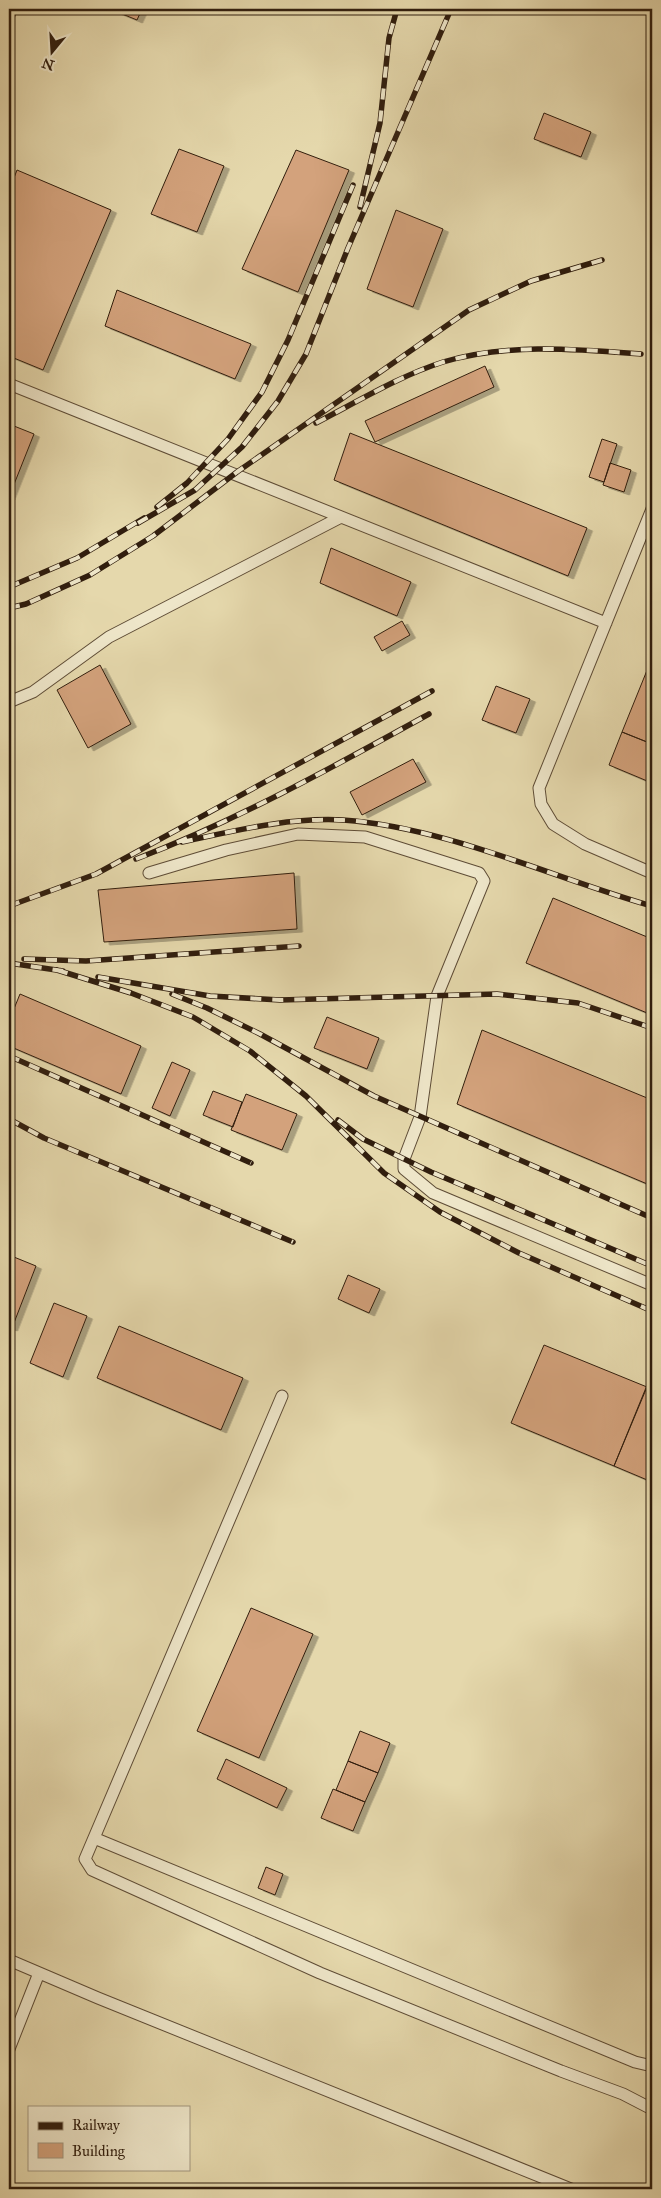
<svg xmlns="http://www.w3.org/2000/svg" width="661" height="2198" viewBox="0 0 661 2198" font-family="'IM FELL Great Primer',serif">
	<defs>
		<filter id="shadow"><feDropShadow dx="5.5" dy="3" stdDeviation="0" flood-color="#0004"/></filter>
	</defs>
	<rect width="100%" height="100%" fill="#e5d8ac"/>
	<filter id="stains"><feTurbulence type="fractalNoise" baseFrequency=".004" numOctaves="4"/><feColorMatrix values="0 0 0 0 .2 0 0 0 0 .09 0 0 0 0 .02 0 0 0 .5 -.17"/></filter>
	<radialGradient id="worn" r=".72"><stop offset=".6" stop-color="#630" stop-opacity="0"/><stop offset="1" stop-color="#630" stop-opacity=".3"/></radialGradient>
	<path fill="#d3a27c" stroke="#311e0e" filter="url(#shadow)" d="M110,9H142L137,20Z
		M544,113L591,132L581,157L534,139Z
		M179,149L224,166L197,232L151,214Z
		M296,150L349,170L298,292L242,269Z
		M17,170L111,210L43,370L9,356V191Z
		M396,210L443,229L413,307L367,289Z
		M117,290L251,344L235,379L105,326Z
		M485,366L494,387L375,442L365,421Z
		M9,424L34,434L9,497Z
		M350,433L587,528L568,576L334,480Z
		M602,439L617,444L604,482L589,477Z
		M610,463L631,470L624,492L603,485Z
		M331,548L411,582L397,616L320,583Z
		M402,621L410,635L382,651L374,637Z
		M652,658V744L622,732Z
		M100,665L131,724L88,748L57,690Z
		M496,686L530,699L516,733L482,720Z
		M622,732L652,744V783L609,765Z
		M413,759L426,782L362,815L350,792Z
		M294,873L297,929L104,942L98,890Z
		M553,898L652,939V1015L526,963Z
		M20,994L141,1046L121,1094L9,1046V1021Z
		M327,1017L379,1038L367,1069L314,1048Z
		M482,1030L652,1100V1186L457,1104Z
		M172,1062L190,1070L170,1116L152,1108Z
		M213,1091L242,1102L233,1127L203,1115Z
		M246,1094L297,1114L282,1150L231,1130Z
		M9,1255L36,1266L12,1328L9,1327Z
		M348,1275L380,1289L369,1313L338,1299Z
		M54,1303L87,1316L63,1377L30,1363Z
		M119,1326L243,1378L221,1430L97,1378Z
		M544,1345L647,1387L614,1466L511,1423Z
		M652,1373V1482L614,1466Z
		M251,1608L313,1634L259,1758L197,1731Z
		M360,1731L390,1743L378,1773L348,1761Z
		M226,1759L287,1788L277,1808L217,1779Z
		M348,1761L378,1773L365,1802L336,1790Z
		M333,1789L365,1802L353,1831L321,1818Z
		M266,1867L283,1874L275,1895L258,1888Z"/>
	<g fill="none" stroke-linecap="round" stroke-linejoin="round">
		<defs>
			<path id="service" d="M9,15L11,9
				M9,384L606,623
				M652,509L539,788L541,804L553,824L585,844L652,873
				M9,702L33,692L109,637L341,517
				M149,873L226,850L298,834L365,837L479,873L484,881L437,996L420,1117L404,1159V1169L433,1193L652,1285
				M282,1396L85,1859L92,1870L320,1973L561,2071L623,2094L652,2109
				M94,1838L635,2062L652,2066
				M9,1960L98,1998L571,2189
				M9,2049L39,1973"/>
		</defs>
		<use href="#service" stroke="#5e4c36" stroke-width="13"/>
		<use href="#service" stroke="#eee6c9" stroke-width="11"/>
		<defs>
			<path id="rail" d="M360,207L380,123L389,38L397,9
				M316,423C357,402 399,376 443,362C507,343 575,349 641,354
				M157,507L187,483L228,439L262,392L288,340L353,185
				M138,523L195,490L242,447L278,401L306,354L348,248L451,9
				M9,587L77,558L144,518
				M9,608L26,604L90,575L153,536L237,472L469,310L531,281L602,260
				M182,842C234,831 289,817 343,820C446,827 553,878 652,906
				M136,859C238,820 333,767 429,714
				M9,906L96,874L432,691
				M24,959L86,961L299,946
				M9,963L63,971
				M57,970L131,993L193,1017L250,1051L306,1096L384,1173L440,1212L519,1253L652,1311
				M98,977L210,996L280,1000L497,994L578,1003L652,1028
				M172,994L207,1008L260,1034L374,1096L652,1218
				M9,1056L251,1163
				M9,1119L44,1138L293,1242
				M338,1120L363,1139L431,1172L652,1266"/>
		</defs>
		<use href="#rail" stroke="#311e0e" stroke-width="5.5"/>
		<use href="#rail" stroke="#eee6c9" stroke-width="4" stroke-dasharray="11" stroke-linecap="butt"/>
	</g>
	<rect width="661" height="2198" fill="none" stroke="#e5d8ac" stroke-width="30"/>
	<rect x="10" y="10" width="641" height="2178" fill="none" stroke="#311e0e" stroke-width="2.5"/>
	<rect x="15" y="15" width="631" height="2168" fill="none" stroke="#311e0e"/>
	<rect x="28" y="2106" width="162" height="65" fill="#eee6c9" stroke="#a2967e"/>
	<rect x="38" y="2122" width="25" height="8" fill="#311e0e" stroke="#a2967e"/>
	<text x="72" y="2130" font-size="15" fill="#311e0e">Railway</text>
	<rect x="38" y="2143" width="25" height="15" fill="#d3a27c" stroke="#a2967e"/>
	<text x="72" y="2156" font-size="15" fill="#311e0e">Building</text>
	<g transform="translate(52 52) rotate(198)" stroke="#eee6c9" stroke-width="4" paint-order="stroke">
	<path d="M0-4L9 19L0 12L-9 19Z" fill="#311e0e"/>
	<text y="-8" font-size="14" font-weight="bold" text-anchor="middle" fill="#311e0e">N</text>
	</g>
	<rect width="100%" height="100%" filter="url(#stains)"/>
	<rect width="100%" height="100%" fill="url(#worn)"/>
</svg>
